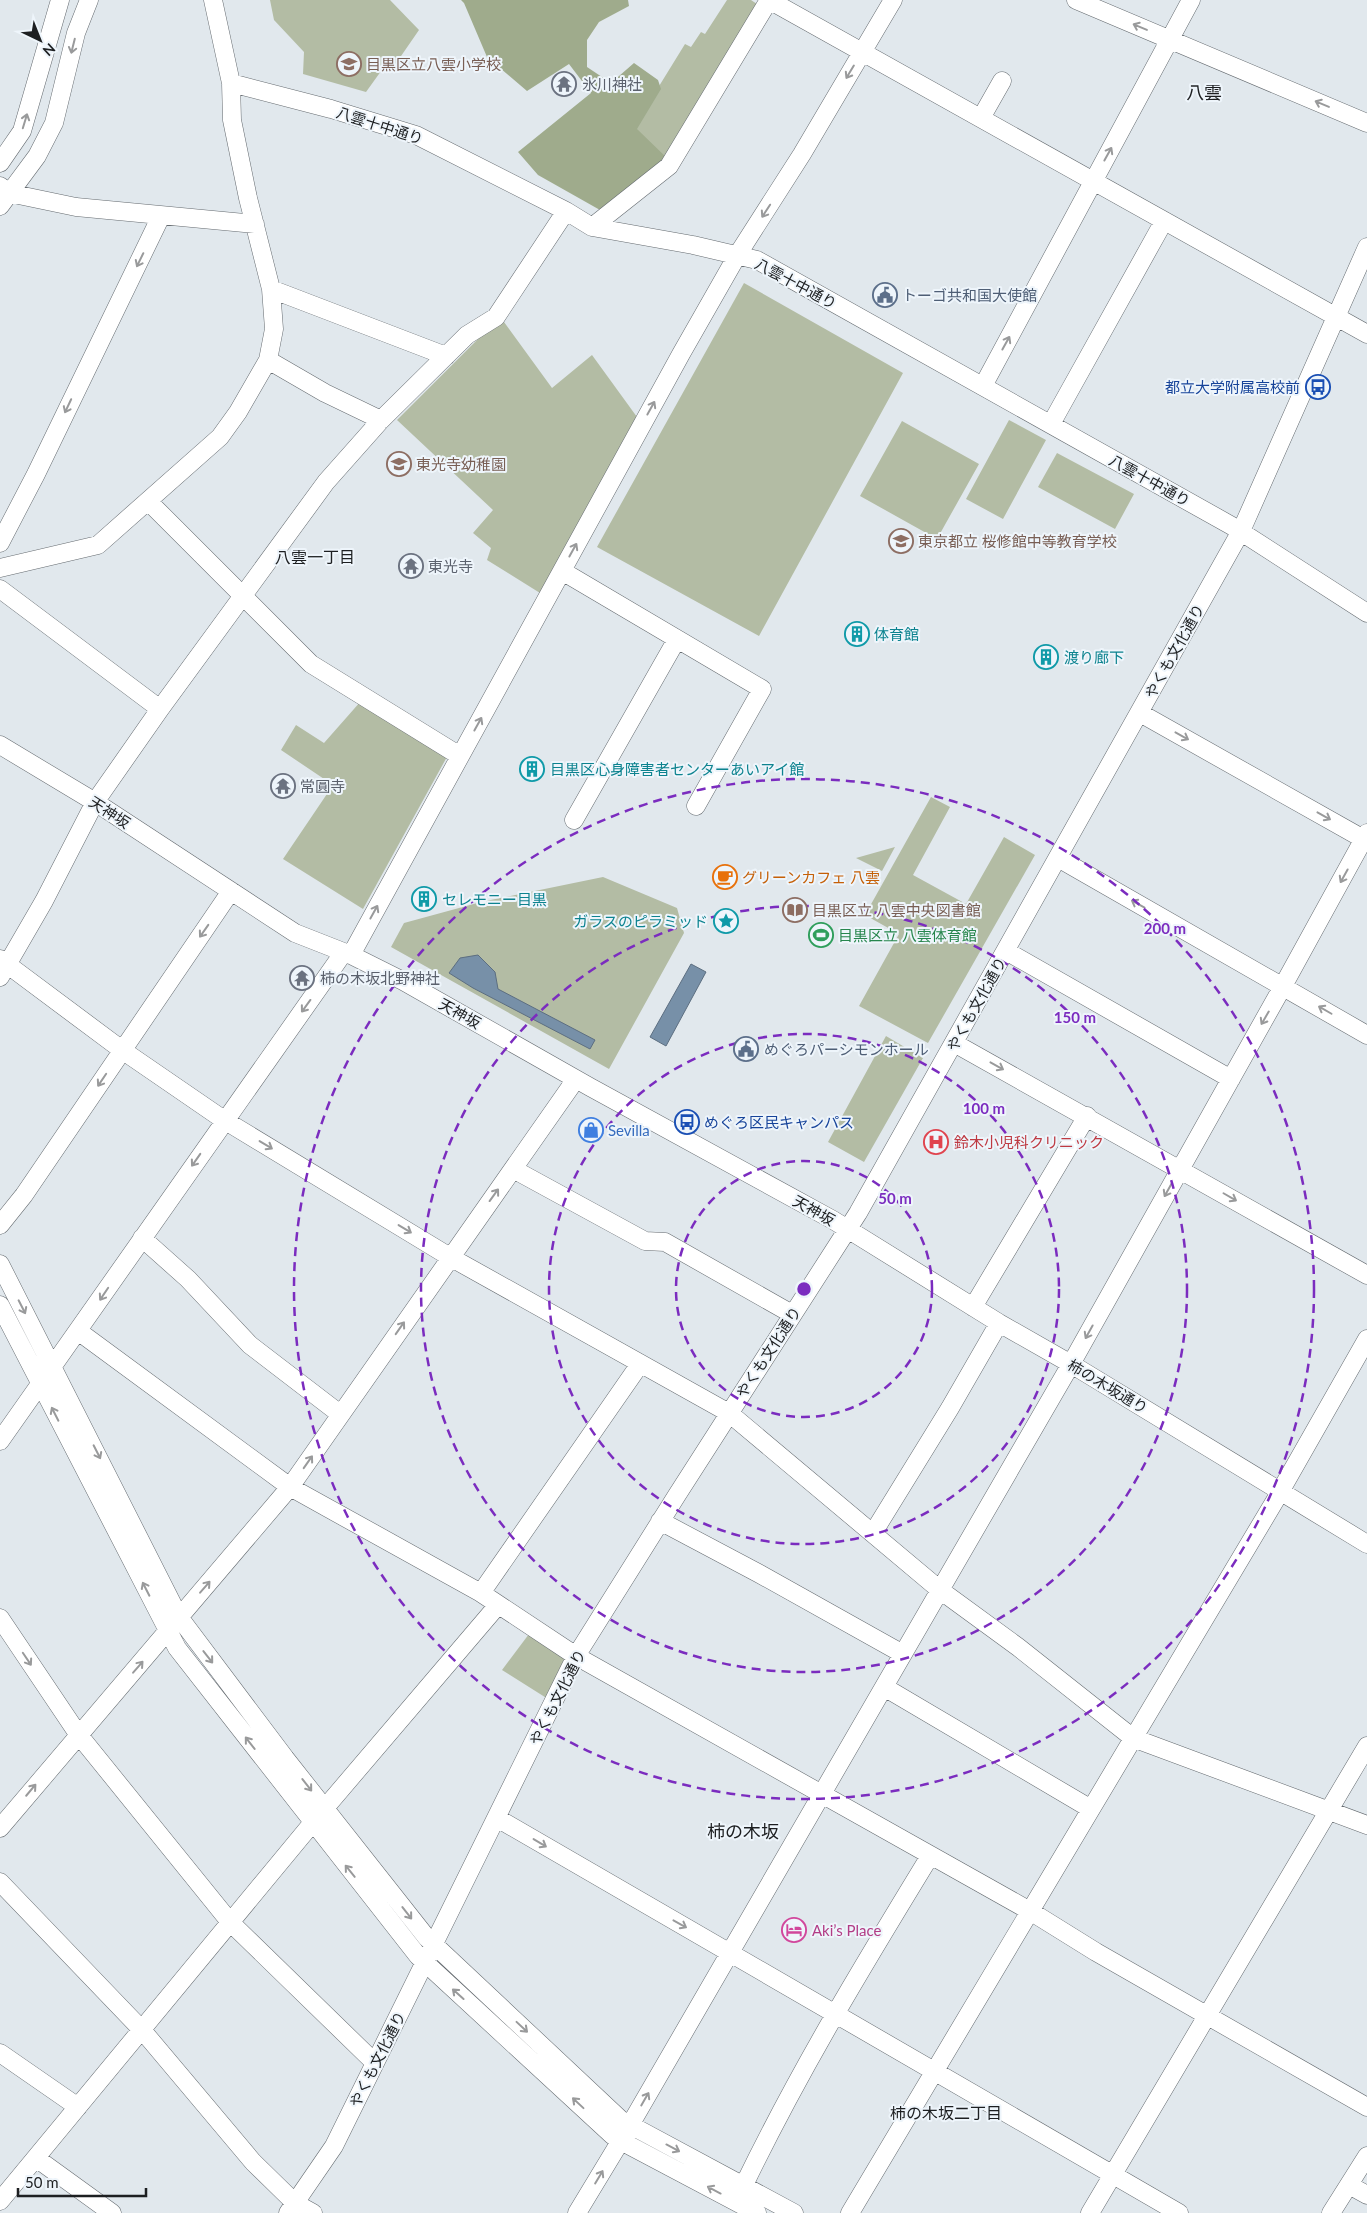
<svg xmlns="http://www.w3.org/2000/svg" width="1367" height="2213" viewBox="0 0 1367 2213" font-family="Lato,'Noto Sans JP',sans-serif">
	<rect width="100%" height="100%" fill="#e1e8ed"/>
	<path fill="#b3bca4" d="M270,0H390L419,30L390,72L384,67L366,92L303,74L304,52L274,20Z
		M727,0H751L760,6L660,165L632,130L685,44L691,47L701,32L705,34Z
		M744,283L903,373L759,636L597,547Z
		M504,322L552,388L592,355L637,417L540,593L487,560L491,548L473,533L493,510L397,420L479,338Z
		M1009,420L1046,440L1003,519L966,499Z
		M902,421L979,464L937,539L860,496Z
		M1057,453L1134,494L1115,529L1038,487Z
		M361,701L448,755L363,909L283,859L333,785L281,750L296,725L324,743Z
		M931,797L950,807L913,875L966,904L1004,837L1035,855L928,1043L859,1006L899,934L865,915Z
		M895,847L882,871L856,858Z
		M603,877L677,908L684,933L609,1069L391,947L404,923L481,902Z
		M886,1036L923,1058L864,1162L828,1142Z
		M532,1630L571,1656L548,1699L502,1670Z"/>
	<path fill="#9fab8c" d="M461,0H628L629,6L599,22L587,40V67L611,83L634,63L658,80L661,89L637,129L669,160L600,210L538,175L518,152L591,93L569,64L527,91L487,57L464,3Z"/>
	<path fill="#7790a8" stroke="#5c6e80" d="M478,955L495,972L498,989L595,1040L590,1049L473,988L449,973L460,958Z
		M691,964L706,972L666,1046L650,1037Z"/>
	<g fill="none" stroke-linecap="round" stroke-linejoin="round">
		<defs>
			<path id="minor" d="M769,0L1367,334
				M1076,0L1367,123
				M231,83L331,109L416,135L566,211L592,227L693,245L757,260L1232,526L1367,613
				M981,118L1002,81
				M0,163L22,131L60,0
				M0,186L9,193L76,207L255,224
				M0,206L37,156L54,123L76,33L89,0
				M592,227L669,166L769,0
				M271,289L446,356
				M268,360L325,393L381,420
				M983,386L1191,0
				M1051,424L1164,221
				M148,501L311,664L460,756
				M0,543L36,474L161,216
				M0,568L98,545L220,437L238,412L268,360L274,329L271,289L248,198L232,120L231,83L213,0
				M562,571L762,689L696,806
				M0,589L160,709
				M1140,713L1367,841
				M0,745L95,802L295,933L351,955L403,981L590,1087L833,1220L999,1323L1071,1364L1367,1544
				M574,820L677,639
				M1058,858L1367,1035
				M1006,951L1231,1079
				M351,955L681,354L738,254L802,154L893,0
				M0,959L122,1050L224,1120L450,1257L729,1413L940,1590L1018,1647L1133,1738L1367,1825
				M0,977L44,901L95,802L160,709L326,482L381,420L467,335L496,317L566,211
				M954,1043L1367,1275
				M513,1169L645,1241L665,1242L792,1314
				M0,1225L24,1195L231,891
				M142,1238L188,1279L250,1345L340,1414
				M0,1264L179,1617L285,1758L427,1938L621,2120L794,2213
				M0,1305L177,1648L418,1956L612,2135L621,2141L757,2213
				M973,1307L1087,1116
				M78,1331L290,1487L481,1593L576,1656L1030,1911L1096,1952L1367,2107
				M0,1441L344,952
				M660,1521L758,1573L903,1654
				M873,1533L950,1408L999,1323
				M481,1593L640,1364
				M0,1618L78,1734L230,1922L375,2063
				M884,1687L1091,1809
				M497,1818L1179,2213
				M0,1828L290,1487L576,1079
				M0,1882L142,2030L253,2162L295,2203L313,2213
				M0,2053L78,2107
				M36,2158L112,2213
				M744,2185C799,2071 864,1964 930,1856
				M1349,2185L1367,2195
				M0,2201L319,1815L498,1605
				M288,2213L334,2146L576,1656L677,1495L858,1213L1241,531L1367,247
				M577,2213L626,2132L1071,1364L1283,986L1367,833
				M850,2213L1276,1499L1367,1339
				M1090,2213L1367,1746
				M1331,2213L1367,2156"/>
		</defs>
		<use href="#minor" stroke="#656b70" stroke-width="19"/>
		<use href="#minor" stroke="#fff" stroke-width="18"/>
	</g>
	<defs><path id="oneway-shaft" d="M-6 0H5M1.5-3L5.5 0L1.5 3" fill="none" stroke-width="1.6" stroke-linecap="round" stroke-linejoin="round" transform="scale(1.25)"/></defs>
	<g stroke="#999a9b">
		<use href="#oneway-shaft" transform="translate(1140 27) rotate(-157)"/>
		<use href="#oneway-shaft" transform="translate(73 46) rotate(104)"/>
		<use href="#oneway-shaft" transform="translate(850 72) rotate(121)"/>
		<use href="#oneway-shaft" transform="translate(1322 104) rotate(-157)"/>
		<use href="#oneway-shaft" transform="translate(25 121) rotate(-73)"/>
		<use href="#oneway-shaft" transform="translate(1108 154) rotate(-61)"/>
		<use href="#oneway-shaft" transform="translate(766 211) rotate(123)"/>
		<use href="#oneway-shaft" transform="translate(140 260) rotate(116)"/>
		<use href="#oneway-shaft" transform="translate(1006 343) rotate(-61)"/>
		<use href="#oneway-shaft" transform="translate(68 406) rotate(115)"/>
		<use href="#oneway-shaft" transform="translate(651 408) rotate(-61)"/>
		<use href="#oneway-shaft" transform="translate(573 550) rotate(-61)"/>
		<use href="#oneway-shaft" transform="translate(478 724) rotate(-61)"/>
		<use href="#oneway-shaft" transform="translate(1182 736) rotate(29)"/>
		<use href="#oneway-shaft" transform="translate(1324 816) rotate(29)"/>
		<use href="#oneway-shaft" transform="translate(1344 876) rotate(119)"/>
		<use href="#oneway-shaft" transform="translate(1138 904) rotate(-151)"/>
		<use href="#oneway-shaft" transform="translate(374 912) rotate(-61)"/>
		<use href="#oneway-shaft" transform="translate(204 931) rotate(125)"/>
		<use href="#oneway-shaft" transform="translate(306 1006) rotate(126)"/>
		<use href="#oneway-shaft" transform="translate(1325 1010) rotate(-150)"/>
		<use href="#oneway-shaft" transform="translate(1265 1018) rotate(120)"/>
		<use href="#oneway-shaft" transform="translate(997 1066) rotate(29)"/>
		<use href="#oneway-shaft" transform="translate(102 1080) rotate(124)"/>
		<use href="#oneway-shaft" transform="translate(266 1145) rotate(31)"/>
		<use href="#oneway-shaft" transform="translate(196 1160) rotate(125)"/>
		<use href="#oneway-shaft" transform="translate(1168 1190) rotate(119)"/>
		<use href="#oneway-shaft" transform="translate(494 1195) rotate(-54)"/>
		<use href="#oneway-shaft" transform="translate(1230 1197) rotate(30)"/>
		<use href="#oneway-shaft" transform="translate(405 1229) rotate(31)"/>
		<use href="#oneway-shaft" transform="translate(104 1294) rotate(124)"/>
		<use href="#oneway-shaft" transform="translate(22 1307) rotate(63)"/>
		<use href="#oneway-shaft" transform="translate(400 1328) rotate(-55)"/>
		<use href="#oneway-shaft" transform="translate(1089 1332) rotate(119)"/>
		<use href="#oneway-shaft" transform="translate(55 1414) rotate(-117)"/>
		<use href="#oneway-shaft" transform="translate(97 1452) rotate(63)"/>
		<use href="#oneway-shaft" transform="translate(308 1462) rotate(-55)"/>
		<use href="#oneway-shaft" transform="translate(205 1587) rotate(-49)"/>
		<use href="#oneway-shaft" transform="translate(146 1589) rotate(-117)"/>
		<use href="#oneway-shaft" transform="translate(208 1657) rotate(52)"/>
		<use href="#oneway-shaft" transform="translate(27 1659) rotate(56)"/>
		<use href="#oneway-shaft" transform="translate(138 1667) rotate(-49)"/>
		<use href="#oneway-shaft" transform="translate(250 1743) rotate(-128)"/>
		<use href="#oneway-shaft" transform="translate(307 1785) rotate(52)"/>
		<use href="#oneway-shaft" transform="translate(31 1790) rotate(-50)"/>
		<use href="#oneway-shaft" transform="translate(540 1843) rotate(31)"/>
		<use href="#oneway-shaft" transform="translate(350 1871) rotate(-129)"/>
		<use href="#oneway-shaft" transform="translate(407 1913) rotate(52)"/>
		<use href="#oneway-shaft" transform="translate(680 1924) rotate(29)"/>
		<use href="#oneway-shaft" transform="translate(458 1994) rotate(-138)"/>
		<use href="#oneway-shaft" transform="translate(522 2027) rotate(43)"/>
		<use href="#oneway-shaft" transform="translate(645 2099) rotate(-60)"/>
		<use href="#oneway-shaft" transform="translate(578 2103) rotate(-137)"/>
		<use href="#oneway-shaft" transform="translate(673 2148) rotate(28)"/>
		<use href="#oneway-shaft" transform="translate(599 2177) rotate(-59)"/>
		<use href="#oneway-shaft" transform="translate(714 2190) rotate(-152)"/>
	</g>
	<g fill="none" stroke="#7b2cbf" stroke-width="2.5" stroke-dasharray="9 6">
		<circle cx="804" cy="1289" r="128"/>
		<circle cx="804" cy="1289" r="255"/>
		<circle cx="804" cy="1289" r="383"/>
		<circle cx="804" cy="1289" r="510"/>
	</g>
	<defs>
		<symbol id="school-ring" viewBox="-11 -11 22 22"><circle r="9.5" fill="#eef5fb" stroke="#8d6e63" stroke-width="1.5"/><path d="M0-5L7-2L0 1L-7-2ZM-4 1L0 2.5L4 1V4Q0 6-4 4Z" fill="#8d6e63"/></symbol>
		<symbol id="temple-ring" viewBox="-11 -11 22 22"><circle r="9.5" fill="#eef5fb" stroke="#6b7280" stroke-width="1.5"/><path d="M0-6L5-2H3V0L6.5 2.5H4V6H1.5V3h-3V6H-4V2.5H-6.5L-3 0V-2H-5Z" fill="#6b7280"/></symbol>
		<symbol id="civic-ring" viewBox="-11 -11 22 22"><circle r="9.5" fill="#eef5fb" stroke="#5c6f8a" stroke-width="1.5"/><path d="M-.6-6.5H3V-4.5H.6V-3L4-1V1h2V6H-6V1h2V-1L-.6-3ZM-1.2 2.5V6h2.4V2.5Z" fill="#5c6f8a"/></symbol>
		<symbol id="bus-ring" viewBox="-11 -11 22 22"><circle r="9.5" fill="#eef5fb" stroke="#1a4fb4" stroke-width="1.5"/><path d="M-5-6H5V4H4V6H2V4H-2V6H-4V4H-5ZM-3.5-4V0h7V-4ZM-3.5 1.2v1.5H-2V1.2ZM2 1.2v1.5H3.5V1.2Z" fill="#1a4fb4"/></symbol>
		<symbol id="building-ring" viewBox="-11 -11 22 22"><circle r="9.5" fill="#eef5fb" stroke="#0f9aa8" stroke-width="1.5"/><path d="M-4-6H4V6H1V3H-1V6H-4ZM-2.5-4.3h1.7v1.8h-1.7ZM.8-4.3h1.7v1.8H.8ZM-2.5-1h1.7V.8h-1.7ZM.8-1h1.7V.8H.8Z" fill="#0f9aa8"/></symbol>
		<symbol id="cafe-ring" viewBox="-11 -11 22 22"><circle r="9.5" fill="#eef5fb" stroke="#e8710a" stroke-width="1.5"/><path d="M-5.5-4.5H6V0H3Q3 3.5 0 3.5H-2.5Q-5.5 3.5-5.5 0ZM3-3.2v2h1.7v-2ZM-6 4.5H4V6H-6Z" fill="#e8710a"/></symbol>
		<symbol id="library-ring" viewBox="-11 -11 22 22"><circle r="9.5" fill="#eef5fb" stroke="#8d6e63" stroke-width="1.5"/><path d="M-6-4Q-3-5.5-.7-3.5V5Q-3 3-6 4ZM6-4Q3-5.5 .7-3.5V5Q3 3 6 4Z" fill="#8d6e63"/></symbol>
		<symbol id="sight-ring" viewBox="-11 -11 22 22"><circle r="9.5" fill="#eef5fb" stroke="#0f9aa8" stroke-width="1.5"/><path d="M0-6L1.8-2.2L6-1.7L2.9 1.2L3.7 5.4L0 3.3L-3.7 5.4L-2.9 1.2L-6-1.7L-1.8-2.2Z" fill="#0f9aa8"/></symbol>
		<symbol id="stadium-ring" viewBox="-11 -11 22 22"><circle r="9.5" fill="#eef5fb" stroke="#2e9e5b" stroke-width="1.5"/><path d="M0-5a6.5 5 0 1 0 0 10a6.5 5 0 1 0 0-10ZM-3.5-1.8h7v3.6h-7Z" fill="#2e9e5b"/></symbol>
		<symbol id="shop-ring" viewBox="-11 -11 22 22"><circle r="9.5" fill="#eef5fb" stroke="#3f7fe0" stroke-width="1.5"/><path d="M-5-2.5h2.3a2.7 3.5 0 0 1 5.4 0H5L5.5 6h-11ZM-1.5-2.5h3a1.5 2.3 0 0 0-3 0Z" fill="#3f7fe0"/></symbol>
		<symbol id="hospital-ring" viewBox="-11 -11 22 22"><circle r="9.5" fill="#eef5fb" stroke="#e0444e" stroke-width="1.5"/><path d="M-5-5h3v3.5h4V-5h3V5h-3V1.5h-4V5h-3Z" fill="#e0444e"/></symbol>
		<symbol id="hotel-ring" viewBox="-11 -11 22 22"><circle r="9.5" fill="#eef5fb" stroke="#d1479c" stroke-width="1.5"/><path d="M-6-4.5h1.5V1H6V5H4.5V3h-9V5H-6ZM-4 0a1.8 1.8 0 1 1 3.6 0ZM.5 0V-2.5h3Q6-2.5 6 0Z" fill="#d1479c"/></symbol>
	</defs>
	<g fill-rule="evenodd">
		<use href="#school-ring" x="335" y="50" width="28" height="28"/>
		<use href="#temple-ring" x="550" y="70" width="28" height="28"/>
		<use href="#civic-ring" x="871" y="281" width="28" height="28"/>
		<use href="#bus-ring" x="1304" y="373" width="28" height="28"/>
		<use href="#school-ring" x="385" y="450" width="28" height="28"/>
		<use href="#school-ring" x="887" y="527" width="28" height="28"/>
		<use href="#temple-ring" x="397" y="552" width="28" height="28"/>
		<use href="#building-ring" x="843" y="620" width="28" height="28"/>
		<use href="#building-ring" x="1032" y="643" width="28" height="28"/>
		<use href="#building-ring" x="518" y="755" width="28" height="28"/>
		<use href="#temple-ring" x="269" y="772" width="28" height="28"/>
		<use href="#cafe-ring" x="711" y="863" width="28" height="28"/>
		<use href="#building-ring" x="410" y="885" width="28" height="28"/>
		<use href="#library-ring" x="781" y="896" width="28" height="28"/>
		<use href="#sight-ring" x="712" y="907" width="28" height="28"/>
		<use href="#stadium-ring" x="807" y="921" width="28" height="28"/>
		<use href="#temple-ring" x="288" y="964" width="28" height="28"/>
		<use href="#civic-ring" x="732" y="1035" width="28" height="28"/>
		<use href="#bus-ring" x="673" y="1108" width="28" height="28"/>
		<use href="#shop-ring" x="577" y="1116" width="28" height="28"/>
		<use href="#hospital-ring" x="922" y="1128" width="28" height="28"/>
		<use href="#hotel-ring" x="780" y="1916" width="28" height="28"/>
	</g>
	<g text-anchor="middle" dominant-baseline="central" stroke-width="4" stroke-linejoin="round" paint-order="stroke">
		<g font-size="15" fill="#785e54" stroke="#eef5fb" text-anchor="start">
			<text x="366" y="64">目黒区立八雲小学校</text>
			<text x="416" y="464">東光寺幼稚園</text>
			<text x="918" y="541">東京都立 桜修館中等教育学校</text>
			<text x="812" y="910">目黒区立 八雲中央図書館</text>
		</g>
		<g font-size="15" fill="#5b616d" stroke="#eef5fb" text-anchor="start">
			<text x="582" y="84">氷川神社</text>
			<text x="428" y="566">東光寺</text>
			<text x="300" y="786">常圓寺</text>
			<text x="320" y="978">柿の木坂北野神社</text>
		</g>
		<g font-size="15" fill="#1d1f21" stroke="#eef5fb">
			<text transform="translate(380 125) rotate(18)">八雲十中通り</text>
			<text transform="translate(796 283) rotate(28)">八雲十中通り</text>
			<text transform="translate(1150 480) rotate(29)">八雲十中通り</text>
			<text transform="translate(1174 651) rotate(-61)">やくも文化通り</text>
			<text transform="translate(110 812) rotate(33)">天神坂</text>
			<text transform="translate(976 1004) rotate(-61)">やくも文化通り</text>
			<text transform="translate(460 1013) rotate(29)">天神坂</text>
			<text transform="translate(814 1210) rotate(29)">天神坂</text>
			<text transform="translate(768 1352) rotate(-57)">やくも文化通り</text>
			<text transform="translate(1108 1386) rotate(31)">柿の木坂通り</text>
			<text transform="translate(557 1697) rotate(-63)">やくも文化通り</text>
			<text transform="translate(377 2059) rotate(-63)">やくも文化通り</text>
		</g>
		<g font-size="15" fill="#4e5e75" stroke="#eef5fb" text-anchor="start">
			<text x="902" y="295">トーゴ共和国大使館</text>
			<text x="764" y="1049">めぐろパーシモンホール</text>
		</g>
		<g font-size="15" fill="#164399" stroke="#eef5fb" text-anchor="end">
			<text x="1300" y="387">都立大学附属高校前</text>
			<text x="704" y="1122" text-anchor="start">めぐろ区民キャンパス</text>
		</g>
		<g font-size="15" fill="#0d838f" stroke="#eef5fb" text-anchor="start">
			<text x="874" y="634">体育館</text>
			<text x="1064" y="657">渡り廊下</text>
			<text x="550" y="769">目黒区心身障害者センターあいアイ館</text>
			<text x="442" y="899">セレモニー目黒</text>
			<text x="708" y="921" text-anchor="end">ガラスのピラミッド</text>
		</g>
		<g font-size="15" fill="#c56008" stroke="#eef5fb" text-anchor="start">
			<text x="742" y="877">グリーンカフェ 八雲</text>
		</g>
		<g font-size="15" fill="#27864d" stroke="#eef5fb" text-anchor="start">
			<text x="838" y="935">目黒区立 八雲体育館</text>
		</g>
		<g font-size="15" fill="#366cbe" stroke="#eef5fb" text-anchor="start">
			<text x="608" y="1130">Sevilla</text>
		</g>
		<g font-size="15" fill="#be3a42" stroke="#eef5fb" text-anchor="start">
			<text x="954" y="1142">鈴木小児科クリニック</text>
		</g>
		<g font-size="15" fill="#b23c85" stroke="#eef5fb" text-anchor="start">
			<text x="812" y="1930">Aki’s Place</text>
		</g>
		<g font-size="16" fill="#1d1f21" stroke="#eef5fb">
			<text x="315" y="556">八雲一丁目</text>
			<text x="946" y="2112">柿の木坂二丁目</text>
		</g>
		<g font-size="18" fill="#1d1f21" stroke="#eef5fb">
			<text x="1204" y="92">八雲</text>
			<text x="743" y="1831">柿の木坂</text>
		</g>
	</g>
	<circle cx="804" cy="1289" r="8" fill="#7b2cbf" stroke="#eef5fb" stroke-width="2.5"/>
	<g font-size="15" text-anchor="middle" font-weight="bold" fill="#7b2cbf" stroke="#eef5fb" stroke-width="4" stroke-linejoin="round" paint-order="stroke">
		<text x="1165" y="934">200 m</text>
		<text x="1075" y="1023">150 m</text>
		<text x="984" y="1114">100 m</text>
		<text x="895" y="1204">50 m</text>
	</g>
	<g transform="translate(40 40) rotate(137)" stroke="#eef5fb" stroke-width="4" paint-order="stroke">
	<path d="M0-4L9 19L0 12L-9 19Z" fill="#1d1f21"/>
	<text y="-8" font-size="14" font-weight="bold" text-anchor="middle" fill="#1d1f21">N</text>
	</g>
	<path d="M18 2188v8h128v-8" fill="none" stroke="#1d1f21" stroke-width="2.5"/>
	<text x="25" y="2188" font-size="15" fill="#1d1f21" stroke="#eef5fb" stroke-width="4" paint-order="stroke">50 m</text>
</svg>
